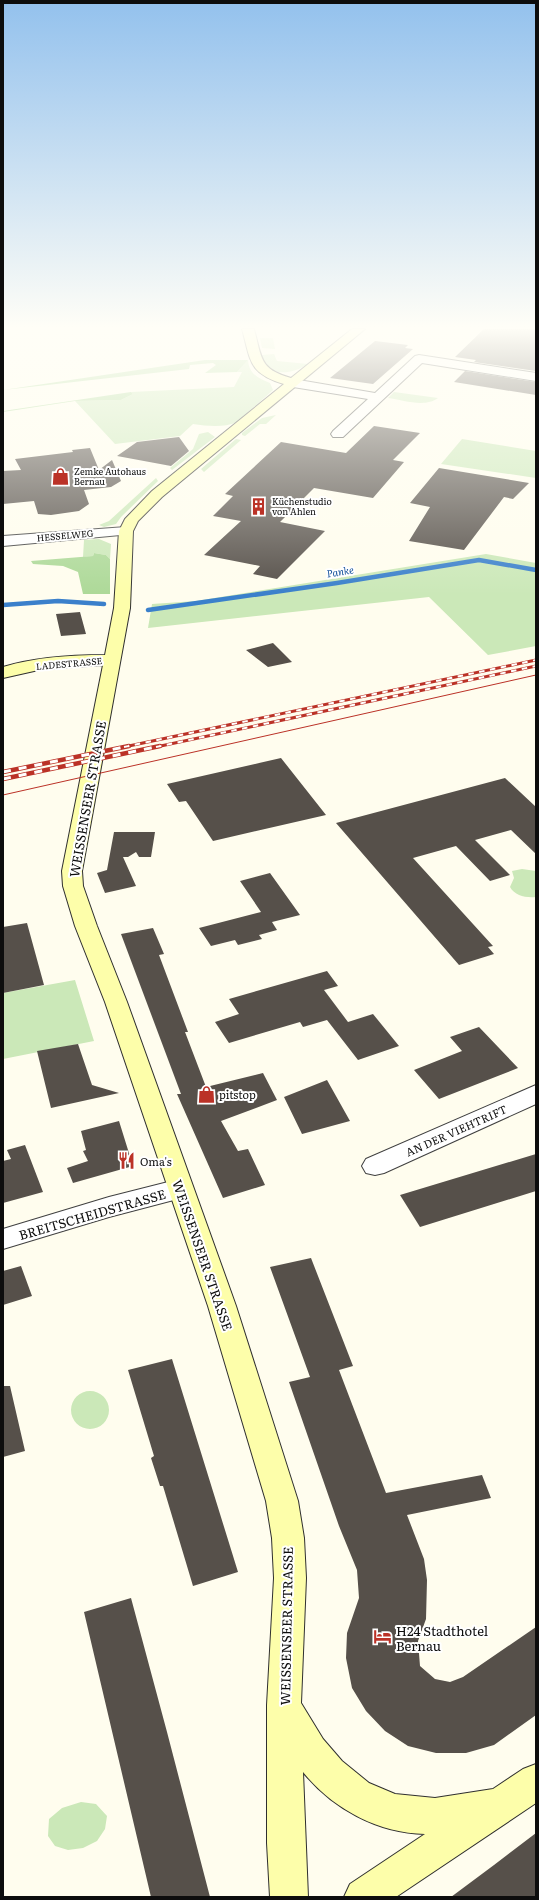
<svg xmlns="http://www.w3.org/2000/svg" width="539" height="1900" viewBox="0 0 539 1900" font-family="Literata,serif">
	<rect width="100%" height="100%" fill="#fffdee"/>
	<path fill="#cbe8b8" d="M260,338H273L275,349L262,348Z
		M274,354L277,361L308,364C293,374 266,379 262,355Z
		M248,360C249,374 258,378 270,383L273,390L237,422C223,428 208,426 193,424L180,436L115,444L75,401L121,400L133,394L131,392L234,387L242,372H237Z
		M394,392L438,398C425,408 403,400 388,398Z
		M276,415L266,424H260L245,436L242,435V433L262,418Z
		M208,432L215,437L172,470L170,468L193,449L199,434Z
		M236,439L241,440L204,472L201,469Z
		M462,439L536,451V478L441,464Z
		M156,478L158,481L121,517L116,524L104,527L99,525L109,521Z
		M99,539L111,544L110,559L106,555L94,553L93,556L83,557L84,540Z
		M486,554L536,563V646L488,655L429,597L148,628L152,604L196,601Z
		M522,869L536,871V897C526,898 515,896 510,887L514,878L512,871Z
		M75,980L94,1041L3,1059V993Z
		M71 1410a19 19 0 1 1 38 0a19 19 0 1 1-38 0Z
		M81,1802L96,1804L107,1816L105,1829L97,1841L83,1848L68,1850L55,1846L48,1836L49,1819L62,1808Z"/>
	<path fill="#add998" d="M205,360H248L237,372L205,373L216,365L213,363L190,365L189,369L3,390Z
		M131,392L133,394L121,400L75,401L3,412V411Z
		M94,553L106,555L110,559V594H83L78,572L63,566L33,564L31,561L93,556Z"/>
	<g fill="none" stroke-linecap="round" stroke-linejoin="round">
		<path stroke="#3b80cb" stroke-width="4.5" d="M3,605L58,601L104,604
			M148,610L337,583L479,560L536,570"/>
	</g>
	<path fill="#56504a" d="M484,329H536V371L474,362L476,360L455,357Z
		M375,341L408,345L405,348L413,349L373,384L330,378Z
		M465,371L536,382V395L454,382Z
		M374,426L420,433L393,460L404,462L373,498L314,488L280,522L325,531L277,579L253,574L260,566L204,555L241,521L213,516L233,496L225,494L281,442L346,453Z
		M179,437L189,451L171,466L117,456L137,442Z
		M90,448L99,470L112,460L121,481L111,487L84,490L89,504L79,511L51,515L38,514L34,501L3,504V471L21,470L15,459L73,452L72,450Z
		M439,468L529,483L513,499L504,497L464,550L409,541L430,507L410,503Z
		M80,612L86,634L61,636L56,614Z
		M273,643L292,662L268,667L246,650Z
		M281,758L326,815L213,841L186,801L179,802L167,784Z
		M505,778L536,807V854L511,830L475,840L510,875L490,881L456,846L413,858L493,946L488,947L494,954L459,965L336,823Z
		M114,832H155L151,857H139L136,852L128,857H123L136,886L105,893L97,873L107,870Z
		M270,873L300,915L272,922L277,930L259,935L262,939L238,945L235,940L211,946L199,928L261,912L240,881Z
		M27,923L44,985L3,993V927Z
		M153,928L164,954L159,955L188,1032H185L206,1087L263,1073L277,1100L221,1121L238,1151L248,1149L265,1185L223,1198L177,1094H181L121,934Z
		M327,971L338,986L324,990L348,1022L373,1014L399,1046L358,1060L327,1020L303,1027L300,1022L229,1043L215,1022L239,1014L229,999Z
		M479,1027L518,1068L439,1099L414,1070L462,1051L450,1037Z
		M78,1044L92,1085L119,1093L51,1108L37,1051Z
		M327,1080L350,1121L302,1134L284,1097Z
		M119,1121L133,1166L73,1183L67,1168L88,1161L83,1151L86,1150L81,1131Z
		M25,1145L43,1192L3,1203V1161L11,1159L7,1150Z
		M536,1154V1191L420,1227L400,1195Z
		M311,1258L353,1366L339,1370L386,1493L482,1475L491,1498L407,1515L424,1559L427,1580L426,1619L418,1641L420,1666L435,1679L450,1682L463,1677L536,1627V1715L494,1745L466,1753H436L408,1746L385,1731L366,1711L352,1688L346,1658L347,1633L359,1598L357,1570L339,1526L289,1382L310,1377L270,1267Z
		M21,1266L32,1296L3,1305V1271Z
		M172,1359L238,1572L193,1586L163,1486H160L151,1458L154,1456L128,1370Z
		M3,1386H10L25,1451L3,1457Z
		M131,1598L167,1732L210,1897H151L84,1612Z
		M536,1833V1897H451L494,1865Z"/>
	<g fill="none" stroke-linecap="round" stroke-linejoin="round">
		<defs>
			<path id="street" d="M419,355L536,373V381L422,363L343,437H333L331,434L333,431L368,399L293,387L287,383L293,379L375,393L415,356Z
				M126,527L131,528L133,531L131,534L3,546V536Z
				M536,1085V1104L384,1173L375,1175L366,1173L362,1166L366,1159Z
				M180,1179L189,1182L193,1189L189,1196L109,1217L3,1249V1229L109,1197Z"/>
			<path id="secondary" d="M242,329H254C262,358 259,369 291,378L352,329H365L162,497L138,521L133,531L130,608L82,871L83,886L97,926L127,1002L236,1306L298,1501L304,1538L306,1578L301,1703L323,1739L342,1761L369,1783L395,1794L435,1798L493,1789L523,1769L536,1764V1803L396,1897H344L350,1884L425,1834C377,1833 332,1808 303,1772L308,1897H270L267,1843V1705L274,1578L272,1538L266,1501L208,1306L105,1002L75,926L63,886L62,871L103,665L43,669L3,678V667C36,657 70,655 105,655L114,608L119,531L125,519L152,491L284,384C248,373 251,361 242,329Z"/>
		</defs>
		<use href="#street" stroke="#404040" stroke-width="2"/>
		<use href="#secondary" stroke="#2f2f2f" stroke-width="2"/>
		<use href="#street" fill="#fff" fill-rule="evenodd"/>
		<use href="#secondary" fill="#fdfeaa" fill-rule="evenodd"/>
		<path stroke="#bb3227" stroke-width="1" d="M3,795L536,675"/>
		<defs>
			<path id="rail-far1" d="M124,747L536,660
				M156,747L536,666"/>
			<path id="rail" d="M3,772L129,746
				M3,779L160,746"/>
		</defs>
		<use href="#rail-far1" stroke="#bb3227" stroke-width="3"/>
		<use href="#rail" stroke="#bb3227" stroke-width="4.5"/>
		<use href="#rail-far1" stroke="#fff" stroke-width="2" stroke-dasharray="5.5" stroke-linecap="butt"/>
		<use href="#rail" stroke="#fff" stroke-width="3" stroke-dasharray="8" stroke-linecap="butt"/>
	</g>
	<linearGradient id="sky" x2="0" y2="1"><stop stop-color="#93c1ed"/><stop offset="0.55" stop-color="#fffef7"/><stop offset="1" stop-color="#fffef7" stop-opacity="0"/></linearGradient>
	<rect width="539" height="595" fill="url(#sky)"/>
	<defs>
		<symbol id="shop-bare" viewBox="-9 -9 18 18"><path d="M-5-2.5h2.3a2.7 3.5 0 0 1 5.4 0H5L5.5 6h-11ZM-1.5-2.5h3a1.5 2.3 0 0 0-3 0Z" fill="#bb3227" stroke="#fff" stroke-width="2.5" paint-order="stroke"/></symbol>
		<symbol id="building-bare" viewBox="-9 -9 18 18"><path d="M-4-6H4V6H1V3H-1V6H-4ZM-2.5-4.3h1.7v1.8h-1.7ZM.8-4.3h1.7v1.8H.8ZM-2.5-1h1.7V.8h-1.7ZM.8-1h1.7V.8H.8Z" fill="#bb3227" stroke="#fff" stroke-width="2.5" paint-order="stroke"/></symbol>
		<symbol id="restaurant-bare" viewBox="-9 -9 18 18"><path d="M-5-6h1v4h1v-4h1v4h1v-4h1v5L-1.5 .5V6h-2V.5L-5-1ZM5-6V6H3V1.5H1.5Q1.5-4 5-6Z" fill="#bb3227" stroke="#fff" stroke-width="2.5" paint-order="stroke"/></symbol>
		<symbol id="hotel-bare" viewBox="-9 -9 18 18"><path d="M-6-4.5h1.5V1H6V5H4.5V3h-9V5H-6ZM-4 0a1.8 1.8 0 1 1 3.6 0ZM.5 0V-2.5h3Q6-2.5 6 0Z" fill="#bb3227" stroke="#fff" stroke-width="2.5" paint-order="stroke"/></symbol>
	</defs>
	<g fill-rule="evenodd">
		<use href="#shop-bare" x="48" y="464" width="25" height="25"/>
		<use href="#building-bare" x="246" y="494" width="25" height="25"/>
		<use href="#shop-bare" x="194" y="1082" width="25" height="25"/>
		<use href="#restaurant-bare" x="114" y="1148" width="25" height="25"/>
		<use href="#hotel-bare" x="370" y="1624" width="25" height="25"/>
	</g>
	<g text-anchor="middle" dominant-baseline="central" stroke-width="4" stroke-linejoin="round" paint-order="stroke">
		<g font-size="9" fill="#0d0d0d" stroke="#fff" text-anchor="start">
			<text x="74" y="471">Zemke Autohaus<tspan x="74" dy="10">Bernau</tspan></text>
			<text x="272" y="501">Küchenstudio<tspan x="272" dy="10">von Ahlen</tspan></text>
		</g>
		<g font-size="9" fill="#0d0d0d" stroke="#fff">
			<text transform="translate(65 535) rotate(-5)">HESSELWEG</text>
			<text transform="translate(69 663) rotate(-5)">LADESTRASSE</text>
		</g>
		<g font-size="10" font-style="italic" fill="#18539d" stroke="#fff">
			<text transform="translate(340 571) rotate(-9)">Panke</text>
		</g>
		<g font-size="11" fill="#0d0d0d" stroke="#fff" text-anchor="start">
			<text x="219" y="1094">pitstop</text>
			<text x="140" y="1161">Oma's</text>
		</g>
		<g font-size="11" fill="#0d0d0d" stroke="#fff">
			<text transform="translate(456 1130) rotate(-24)">AN DER VIEHTRIFT</text>
		</g>
		<g font-size="13" fill="#0d0d0d" stroke="#fff">
			<text transform="translate(87 799) rotate(-80)">WEISSENSEER STRASSE</text>
			<text transform="translate(92 1214) rotate(-16)">BREITSCHEIDSTRASSE</text>
			<text transform="translate(203 1255) rotate(71)">WEISSENSEER STRASSE</text>
			<text transform="translate(286 1626) rotate(-89)">WEISSENSEER STRASSE</text>
		</g>
		<g font-size="13" fill="#0d0d0d" stroke="#fff" text-anchor="start">
			<text x="396" y="1630">H24 Stadthotel<tspan x="396" dy="15">Bernau</tspan></text>
		</g>
	</g>
	<rect width="539" height="1900" fill="none" stroke="#0d0d0d" stroke-width="8"/>
</svg>
